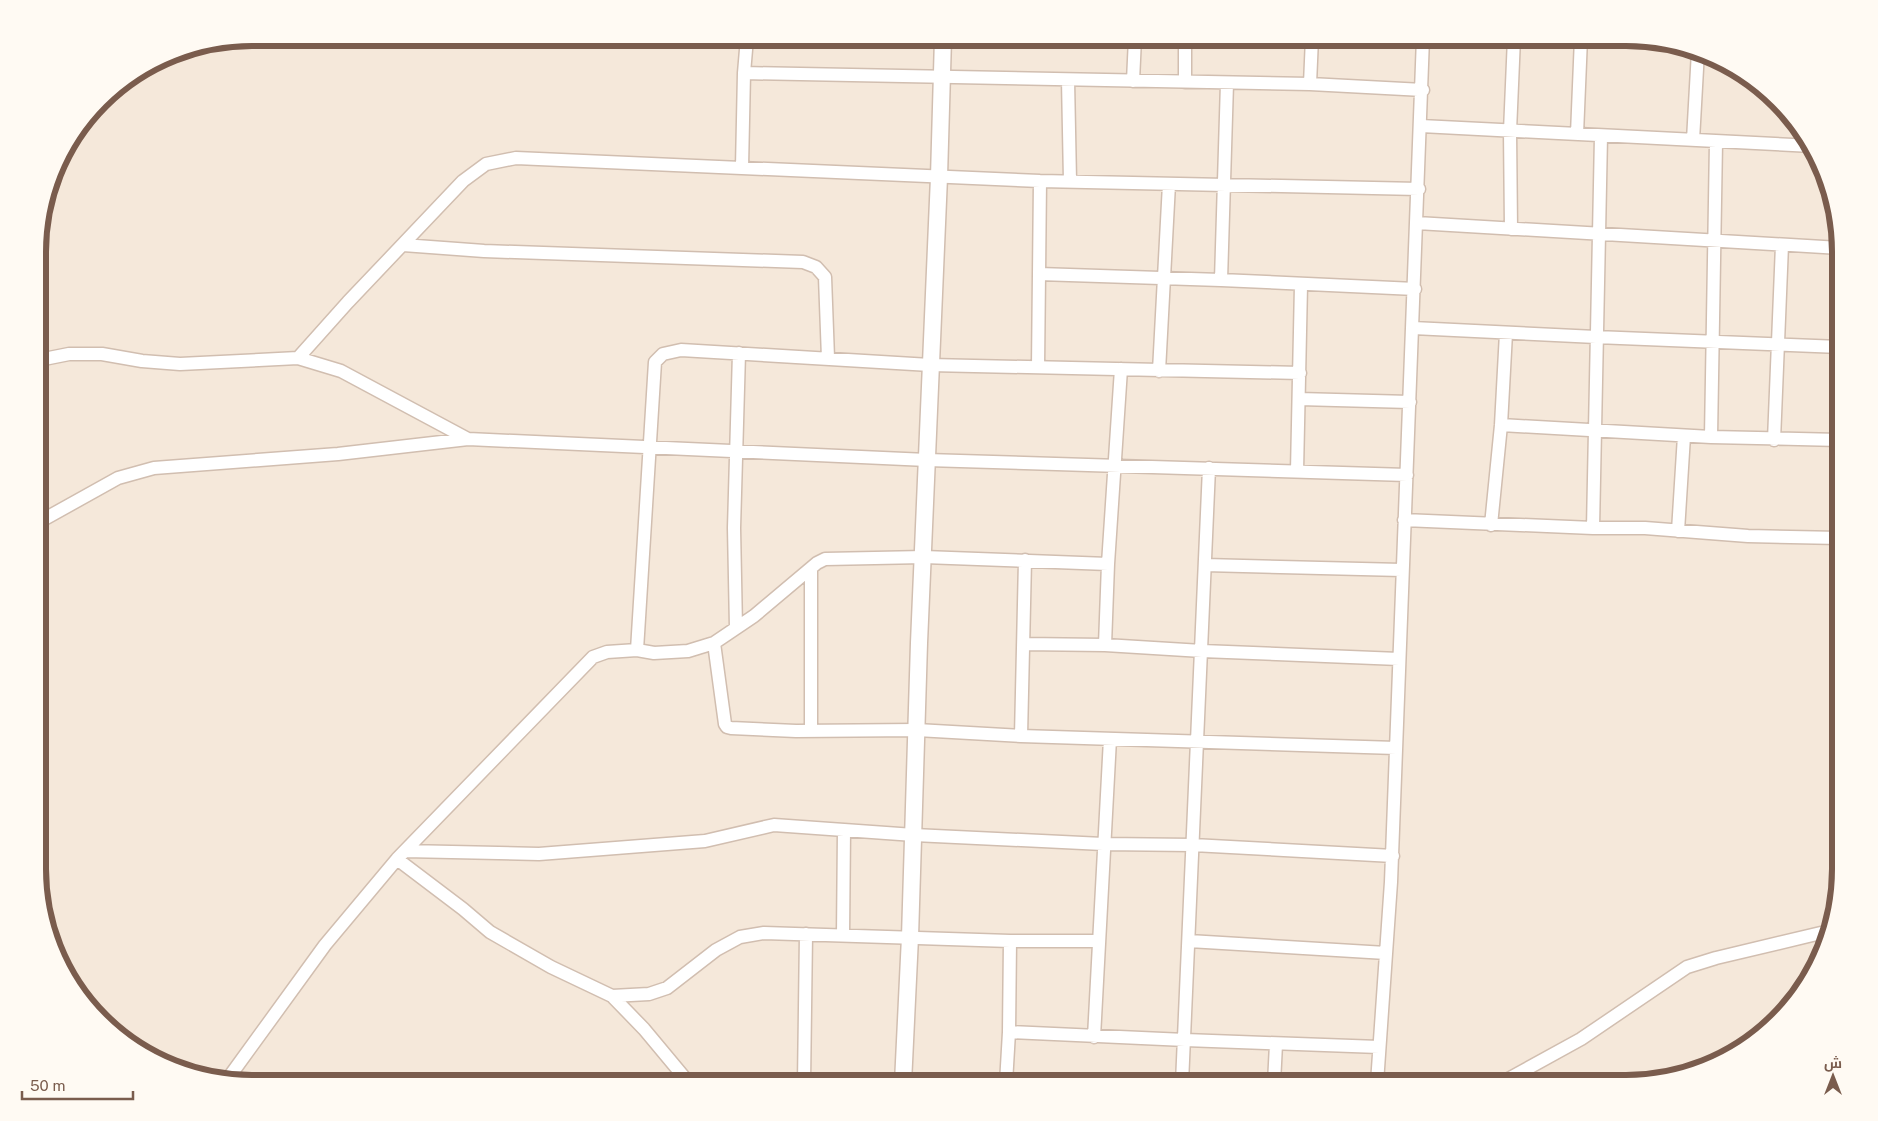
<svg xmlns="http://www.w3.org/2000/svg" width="1878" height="1121" viewBox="0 0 1878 1121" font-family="'Public Sans',Cairo,sans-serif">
	<rect width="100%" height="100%" fill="#fdf6ec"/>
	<path fill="#f5e8da" d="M252,38H1626L1682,45L1734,66L1777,100L1812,144L1840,238V883L1812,977L1777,1021L1734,1055L1640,1083H252L196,1076L144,1055L73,988L39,897V224L60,157L110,91L170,54Z"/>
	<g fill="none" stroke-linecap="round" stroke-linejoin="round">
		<defs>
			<path id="minor" d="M1581,38L1647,40
				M744,73L1310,84L1423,90
				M1068,80L1070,181
				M1133,81L1135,38
				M1185,82V38
				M1310,84L1312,38
				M1421,126L1812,146
				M1577,134L1581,38
				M1693,140L1698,51
				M742,167L744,73L747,38
				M1417,223L1840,248
				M1511,229L1510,131L1514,38
				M403,245L484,251L803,262L816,267L825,277L828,358
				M1039,274L1221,280L1415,289
				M1221,280L1227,83
				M1413,328L1596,337L1840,347
				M298,358L348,302L463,181L486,164L516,158L1040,181L1419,189
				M39,360L69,354H102L142,361L180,364L298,358L341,371L468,439L927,460L1407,475
				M1038,367L1040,181
				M1159,371L1169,184
				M1299,399L1410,402
				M1501,425L1711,437L1840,440
				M1711,437L1716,142
				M1774,440L1782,245
				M1297,471L1301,285
				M1404,520L1593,528H1645L1748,536L1840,538
				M39,522L118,478L154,468L338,454L468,439
				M1491,525L1501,425L1506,333
				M1593,528L1601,136
				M1678,531L1684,436
				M1205,565L1402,570
				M811,568V731
				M736,628L734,528L739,353
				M714,643L725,724L727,727L731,728L796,731L917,730L1021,736L1396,748
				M1023,644L1105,645L1202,651L1399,659
				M1105,645L1108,564L1121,369
				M637,650L655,362L663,354L681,350L930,365L1300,373
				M1021,736L1025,560
				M405,851L539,854L705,841L774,825L914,835L1103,844L1193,845L1393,856
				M397,859L463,909L490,932L551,967L612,996L644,1029L689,1083
				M843,935L844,830
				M1189,941L1386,953
				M612,996L649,994L667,988L716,950L740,937L764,933L1010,941H1098
				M1009,1032L1185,1040L1379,1047
				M1094,1037L1110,739
				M227,1080L325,945L397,859L593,657L607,652L637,650L654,653L688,651L714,643L754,616L817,563L825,559L924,557L1108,564
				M804,1083L806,934
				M1006,1083L1009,1032L1010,941
				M1182,1083L1209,468
				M1274,1083L1276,1044
				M1377,1083L1391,882L1423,38
				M1501,1083L1581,1039L1687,967L1716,958L1825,932"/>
			<path id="tertiary" d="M903,1083L910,937L919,643L939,177L943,38"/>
		</defs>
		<use href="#minor" stroke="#d1beb0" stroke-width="15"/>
		<use href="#tertiary" stroke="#d1beb0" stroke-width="19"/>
		<use href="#minor" stroke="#fff" stroke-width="12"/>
		<use href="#tertiary" stroke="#fff" stroke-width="16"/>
	</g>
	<path d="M0 0H1878V1121H0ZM252 46H1626A206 206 0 0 1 1832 252V869A206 206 0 0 1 1626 1075H252A206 206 0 0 1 46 869V252A206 206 0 0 1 252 46Z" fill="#fffaf3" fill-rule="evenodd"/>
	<path fill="none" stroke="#7a5c4d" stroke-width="6" d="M252 46H1626A206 206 0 0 1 1832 252V869A206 206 0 0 1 1626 1075H252A206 206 0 0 1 46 869V252A206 206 0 0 1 252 46Z"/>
	<g transform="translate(1833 1076)" stroke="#fffaf3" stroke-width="4" paint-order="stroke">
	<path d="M0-4L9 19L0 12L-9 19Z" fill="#7a5c4d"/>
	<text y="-8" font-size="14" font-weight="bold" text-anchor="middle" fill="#7a5c4d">ش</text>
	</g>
	<path d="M22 1091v8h111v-8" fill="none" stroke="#7a5c4d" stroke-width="2.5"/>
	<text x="30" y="1091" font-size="15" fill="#7a5c4d" stroke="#fffaf3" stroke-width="4" paint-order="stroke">50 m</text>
</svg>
